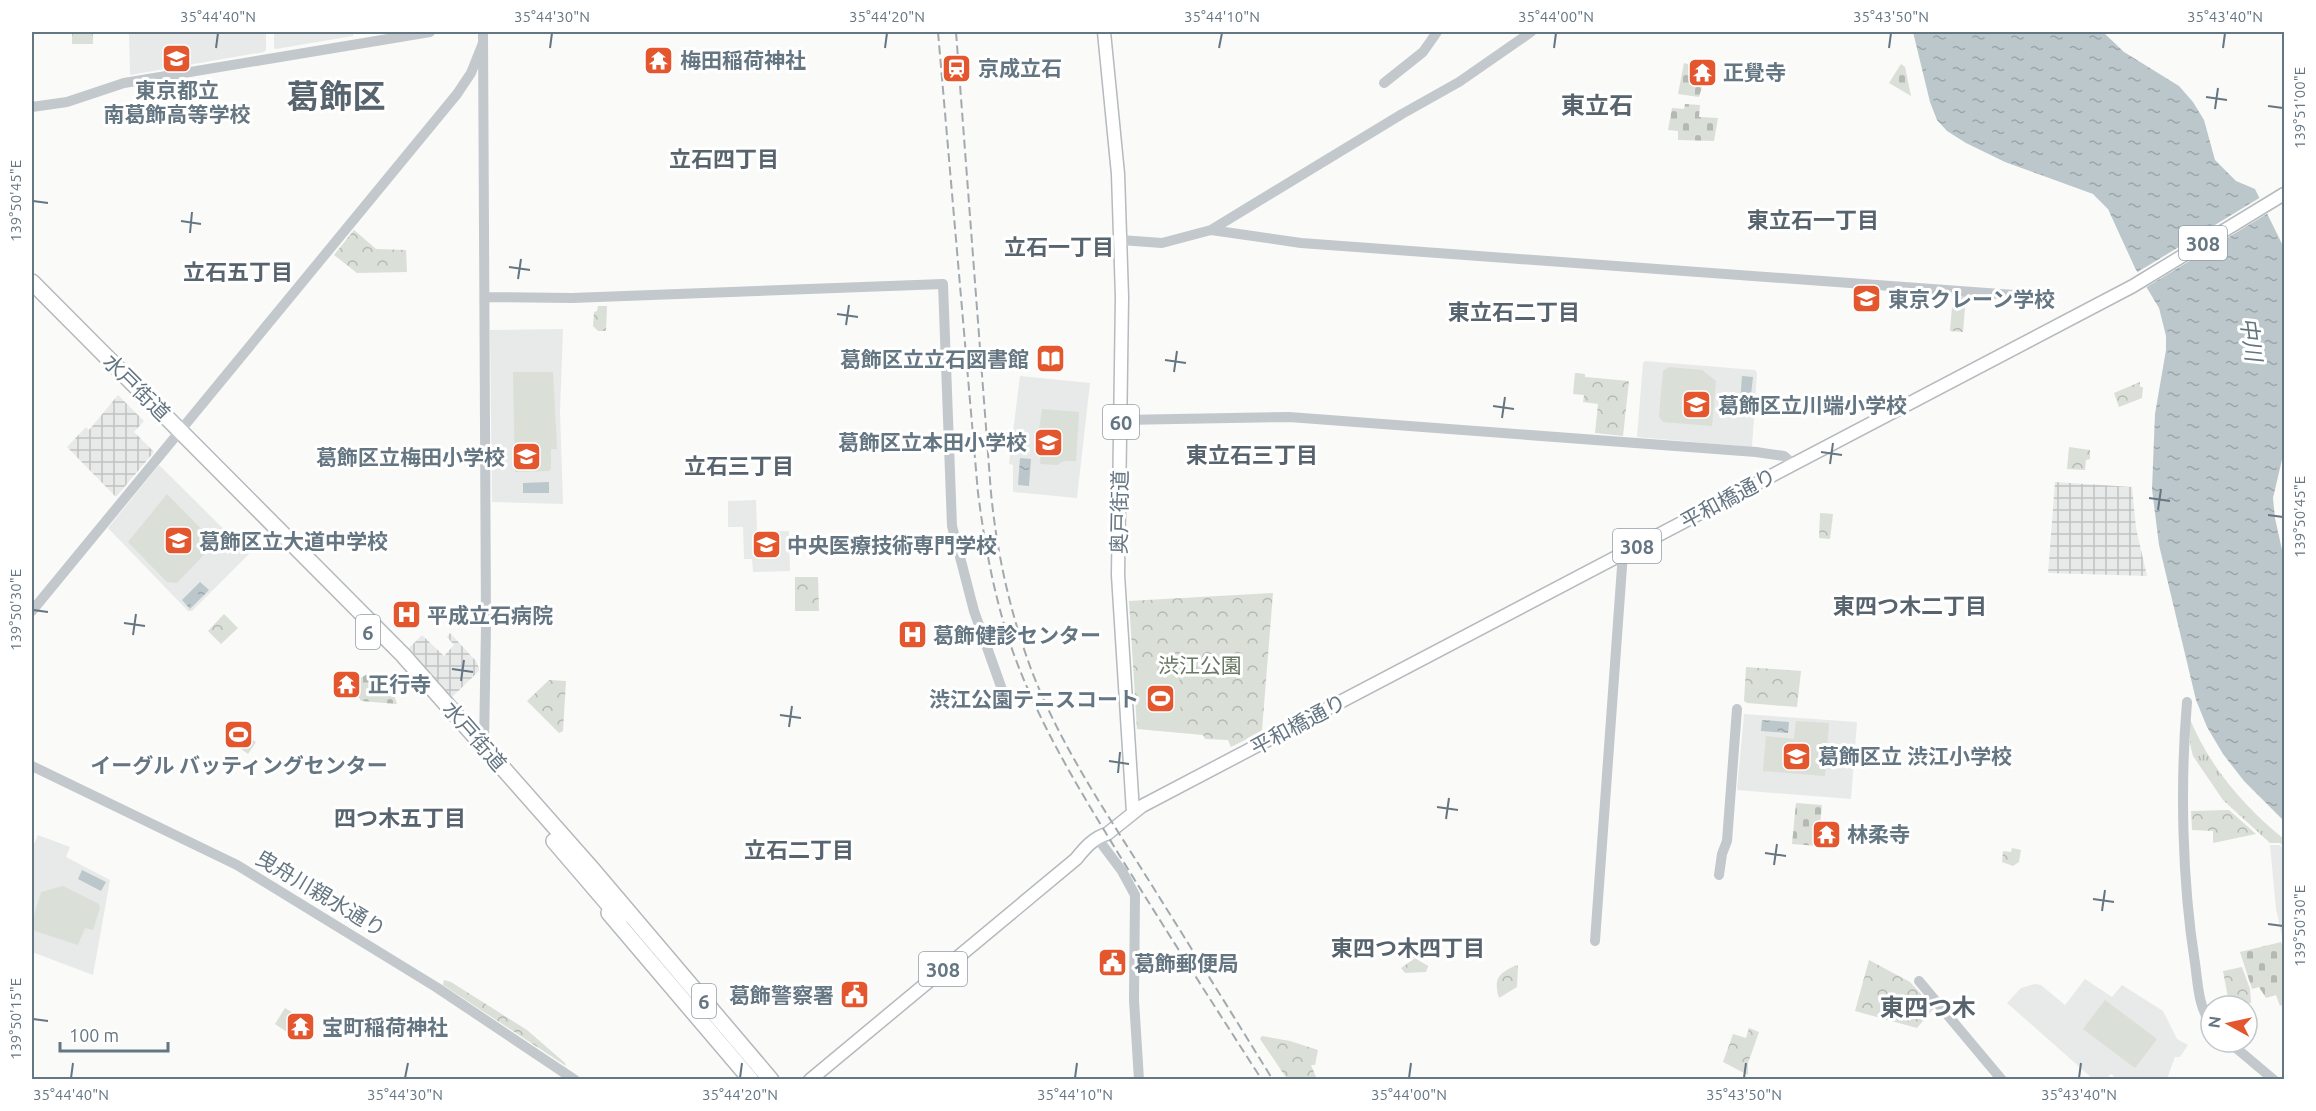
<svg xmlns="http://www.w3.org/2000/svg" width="2316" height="1111" viewBox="0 0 2316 1111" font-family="Ubuntu,'Noto Sans JP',sans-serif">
	<defs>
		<pattern id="industrial-grid" width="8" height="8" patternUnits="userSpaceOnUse" patternTransform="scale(1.5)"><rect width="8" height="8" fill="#e8e9e9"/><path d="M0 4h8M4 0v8" fill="none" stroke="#c0c1c2"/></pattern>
		<pattern id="grass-tufts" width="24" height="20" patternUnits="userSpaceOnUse" patternTransform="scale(1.5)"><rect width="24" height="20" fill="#dadfd7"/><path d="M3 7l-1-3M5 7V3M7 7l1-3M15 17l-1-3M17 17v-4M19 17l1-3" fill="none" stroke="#b4b9b4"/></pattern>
		<pattern id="cemetery-stones" width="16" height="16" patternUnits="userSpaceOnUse" patternTransform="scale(1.5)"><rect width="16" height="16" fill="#dadfd7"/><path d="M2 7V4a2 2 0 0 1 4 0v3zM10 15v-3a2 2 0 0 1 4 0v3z" fill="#b4b9b4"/></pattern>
		<pattern id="park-crowns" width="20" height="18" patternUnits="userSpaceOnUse" patternTransform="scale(1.5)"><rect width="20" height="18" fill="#dadfd7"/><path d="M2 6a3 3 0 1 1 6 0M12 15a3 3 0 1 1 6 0" fill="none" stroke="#b4b9b4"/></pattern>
		<pattern id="water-ripples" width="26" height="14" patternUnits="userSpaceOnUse" patternTransform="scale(1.5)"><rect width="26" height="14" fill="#bbc7cb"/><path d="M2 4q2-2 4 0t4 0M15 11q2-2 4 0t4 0" fill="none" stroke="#9ca6aa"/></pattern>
	</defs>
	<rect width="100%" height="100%" fill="#fafaf8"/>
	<path fill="#e8e9e9" d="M129,32H266V50L264,52L130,75Z
		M274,32H353V36L276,49L274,48Z
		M563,329L560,412L563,504L492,502L490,330Z
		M1645,361L1755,370L1757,373L1752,447L1637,437L1643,363Z
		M1020,376L1090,383L1077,498L1013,492V465L1009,464Z
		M159,465L249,554L192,611H188L108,528Z
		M756,500L757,532L789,531L790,571L753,572L752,559H744L743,527H728V501Z
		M1744,714L1857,722L1851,799L1737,790Z
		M38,835L70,847L66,857L110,880L93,975L32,952V849Z
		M2270,845H2280L2284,850V945L2276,909Z
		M2085,979L2112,997L2122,985L2163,1011L2177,1039L2188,1045L2180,1057H2175L2167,1079H2117L2111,1074L2106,1079H2093L2007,1003L2021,988L2035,984L2041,985L2065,1005Z"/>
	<path fill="url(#industrial-grid)" d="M118,395L144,421L134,432L154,452L116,497L67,447L86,427L89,430Z
		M2055,482L2132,487L2136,528L2147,576L2048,573Z
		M450,633L476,661L479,668V671L452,697L409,648L422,635L444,656L454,645L447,637Z"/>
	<path fill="url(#grass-tufts)" d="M2189,717C2209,766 2243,806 2284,839V847L2280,843H2270L2223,800L2193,756L2190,744Z"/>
	<path fill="url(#cemetery-stones)" d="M1684,63L1694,66L1692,76L1704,80L1699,97L1678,94Z
		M1901,64L1905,67L1911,96L1889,83Z
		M1685,104L1700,105L1699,117L1718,118L1714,141L1678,140V131L1668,130L1672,108L1684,109Z
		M369,673L384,675L387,673L397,704L361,701L358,696L360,678Z
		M1796,803L1822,805L1818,846L1792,844Z
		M2281,942L2284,952V1004L2280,1006L2276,995L2266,998L2259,987L2252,989L2240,952Z"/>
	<path fill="url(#park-crowns)" d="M72,32H93V44H72Z
		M354,230L376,249L406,250L407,272L357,273L334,255Z
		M1953,295L1966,296L1963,332L1950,331Z
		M598,306H607L606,331H598L593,326L594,312L597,311Z
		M1575,373L1585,374V377L1629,381L1623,436L1595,433L1598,404L1583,402L1584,395L1573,394Z
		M2140,382V387H2143L2142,398L2119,407L2114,393Z
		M2069,447L2090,450V459L2086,460L2085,470L2067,469Z
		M1820,513L1833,514L1830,539L1819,538Z
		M795,577H818L819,611H795Z
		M1273,593L1262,730L1259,733L1231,747L1228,740L1205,739L1203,735L1137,729L1129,601Z
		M224,614L238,628L221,644L208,631Z
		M1746,667L1801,671L1797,707L1747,703L1744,701Z
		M549,680L566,681L563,731L559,733L527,701Z
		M2229,810L2256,834L2213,843V831L2192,830L2191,811Z
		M2012,848L2021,850L2019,862L2013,866L2002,862L2003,851L2011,852Z
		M1415,958L1428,966L1426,972L1405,973L1401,968Z
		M1869,960L1910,982L1934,1008L1917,1028L1855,1011Z
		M1516,965L1518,966L1517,987L1499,998C1493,977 1499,974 1516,965Z
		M2242,967L2250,989L2251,1003L2236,1006L2229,1003L2223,971Z
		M444,980L451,982L527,1030L565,1063L566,1066L443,985Z
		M285,1008L301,1018L290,1034L275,1024Z
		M1749,1028L1759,1032L1748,1063V1075L1723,1062L1733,1034L1746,1038Z
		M1262,1036L1290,1041L1318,1050L1315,1065H1311L1316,1077L1314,1079H1287L1260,1039Z"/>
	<path fill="#dadfd7" d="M1669,367L1702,370L1716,381L1712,426L1663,422L1659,417L1663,371Z
		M553,372L557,449H551V469L549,471L515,472L513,372Z
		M1042,409L1079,412L1076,461H1064L1057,465L1040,464L1041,451L1036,450Z
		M167,494L215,543L177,583L167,582L128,542Z
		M1179,669L1181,726L1141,727L1137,672Z
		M1796,721L1829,723L1825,776L1763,771L1766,736L1794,739Z
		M235,728L256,742L248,754L230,741Z
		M63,886L99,904L100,908L93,930L85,928L78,945L32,930V922L41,892Z
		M2105,1000L2157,1039L2135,1068L2083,1029Z"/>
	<path fill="url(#water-ripples)" d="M1913,32H2103L2124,52L2179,86L2193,102L2204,120L2215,160L2236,181L2255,189L2284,248V451L2273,498L2275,518L2284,559V821L2244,781L2223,754L2207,727L2196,700L2159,545L2152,489L2155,414L2166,350V336L2159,308L2135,268L2108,209L2093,194L2005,162L1966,143L1947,131L1937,120L1930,102Z
		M1742,376L1753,377L1750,404L1740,403Z
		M1020,458L1031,459L1029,486L1018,485Z
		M549,482V493H523V483Z
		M200,582L209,590L190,609L182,600Z
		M1762,720L1789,722L1788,733L1761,731Z
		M82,870L106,882L101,891L78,879Z"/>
	<path fill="#fafaf8" d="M2261,197L2270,212L2145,288L2136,273Z"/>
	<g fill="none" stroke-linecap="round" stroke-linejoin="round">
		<defs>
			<path id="major" d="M1104,32L1118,174L1122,297L1118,575L1133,812
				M810,1080L1076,859C1084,849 1094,837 1107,834L1142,806L2133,286L2284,194"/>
			<path id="highway" d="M32,282L403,655L592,869L771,1080
				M554,841L620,918
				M609,913L751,1080"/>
		</defs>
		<use href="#major" stroke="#b5babe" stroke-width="15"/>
		<use href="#highway" stroke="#b4b9bd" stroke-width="18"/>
		<path stroke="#c3c8cc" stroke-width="10" d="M483,32L486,625L484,746
			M1384,83L1423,52L1437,32
			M32,107L67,102L124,83L430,32
			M1211,230L1402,114L1459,82L1531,32
			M1120,240L1162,243L1211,230L1301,243L2028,296
			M485,297L572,298L943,284L952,526L974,611L1004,695
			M1121,420L1289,417L1756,452L1784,456L1793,464
			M32,611L457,94L471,73L483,43
			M2187,702C2180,784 2182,881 2195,963C2198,984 2198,1006 2211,1024
			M32,766L237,865L436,987L575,1080
			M1101,843L1122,871L1135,895L1134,1000L1139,1080
			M1719,875L1722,854L1727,841L1737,709
			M1595,941L1623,553
			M1919,981L2002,1080
			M2229,1042L2274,1080"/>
		<use href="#major" stroke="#fff" stroke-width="12"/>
		<use href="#highway" stroke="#fff" stroke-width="15"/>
		<path stroke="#a2aab0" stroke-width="2" stroke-dasharray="9 4.5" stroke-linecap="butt" d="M938,32L978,493C985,547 995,601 1013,652C1039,724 1079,789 1118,853C1165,929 1213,1004 1262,1080
			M956,32L991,493C997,554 1010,612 1031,669C1058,740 1101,805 1141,868C1185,938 1229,1009 1273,1080"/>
	</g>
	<path fill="none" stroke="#657683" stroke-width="2" d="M216,48L218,33M550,48L552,33M885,48L887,33M1219,48L1222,33M1554,48L1556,33M1889,48L1891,33M2223,48L2225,33M2206,97L2227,100M2268,106L2283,108M2215,109L2218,88M33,201L48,203M181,221L201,224M190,233L192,212M509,267L530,270M518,279L521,259M837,314L858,317M846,325L849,305M1165,360L1186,363M1174,372L1177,351M1493,406L1514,409M1502,418L1505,397M1821,452L1842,455M1830,464L1833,443M2149,498L2170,501M2158,510L2161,489M2268,515L2283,517M33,610L48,612M124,623L145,626M133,635L136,614M452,669L473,672M461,681L464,660M780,715L801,718M789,727L792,706M1109,761L1129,764M1118,773L1120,752M1437,807L1458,810M1446,819L1449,798M1765,853L1786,856M1774,865L1777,844M2093,899L2114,902M2102,911L2105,890M2268,924L2283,926M33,1019L48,1021M71,1078L73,1063M405,1078L408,1063M740,1078L742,1063M1075,1078L1077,1063M1409,1078L1411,1063M1744,1078L1746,1063M2079,1078L2081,1063"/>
	<defs>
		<symbol id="school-square" viewBox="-11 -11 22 22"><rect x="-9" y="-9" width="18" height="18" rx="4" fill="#e4572e" stroke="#fff"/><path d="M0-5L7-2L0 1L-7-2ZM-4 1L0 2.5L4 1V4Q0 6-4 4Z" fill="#fff"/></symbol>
		<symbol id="temple-square" viewBox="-11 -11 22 22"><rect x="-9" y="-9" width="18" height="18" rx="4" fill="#e4572e" stroke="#fff"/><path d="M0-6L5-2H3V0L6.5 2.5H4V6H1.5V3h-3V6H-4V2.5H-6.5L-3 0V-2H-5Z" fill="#fff"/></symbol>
		<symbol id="station-square" viewBox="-11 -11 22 22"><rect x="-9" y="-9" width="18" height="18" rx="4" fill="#e4572e" stroke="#fff"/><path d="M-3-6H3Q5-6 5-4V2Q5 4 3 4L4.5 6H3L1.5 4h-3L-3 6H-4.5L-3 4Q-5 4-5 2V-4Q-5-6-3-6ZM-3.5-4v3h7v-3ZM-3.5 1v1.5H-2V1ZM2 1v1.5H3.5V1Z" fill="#fff"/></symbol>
		<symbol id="university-square" viewBox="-11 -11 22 22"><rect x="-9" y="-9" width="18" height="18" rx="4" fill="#e4572e" stroke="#fff"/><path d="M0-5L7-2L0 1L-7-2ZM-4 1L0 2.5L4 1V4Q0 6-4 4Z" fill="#fff"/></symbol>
		<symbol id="library-square" viewBox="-11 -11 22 22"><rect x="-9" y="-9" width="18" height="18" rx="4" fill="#e4572e" stroke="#fff"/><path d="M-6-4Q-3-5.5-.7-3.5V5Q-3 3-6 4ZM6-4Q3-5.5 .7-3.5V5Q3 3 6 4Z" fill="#fff"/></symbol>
		<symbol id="hospital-square" viewBox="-11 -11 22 22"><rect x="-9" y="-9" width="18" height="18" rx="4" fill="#e4572e" stroke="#fff"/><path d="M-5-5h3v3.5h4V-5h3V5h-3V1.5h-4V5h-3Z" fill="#fff"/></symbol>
		<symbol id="stadium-square" viewBox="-11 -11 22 22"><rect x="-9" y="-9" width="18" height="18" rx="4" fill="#e4572e" stroke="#fff"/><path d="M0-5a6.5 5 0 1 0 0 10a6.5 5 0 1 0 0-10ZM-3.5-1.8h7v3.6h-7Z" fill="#fff"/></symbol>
		<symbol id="civic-square" viewBox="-11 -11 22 22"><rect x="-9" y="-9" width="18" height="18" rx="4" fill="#e4572e" stroke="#fff"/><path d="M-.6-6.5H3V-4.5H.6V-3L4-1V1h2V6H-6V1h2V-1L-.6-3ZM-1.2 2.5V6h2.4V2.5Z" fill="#fff"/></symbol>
	</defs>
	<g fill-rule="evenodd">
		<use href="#school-square" x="160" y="42" width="33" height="33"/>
		<use href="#temple-square" x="642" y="44" width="33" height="33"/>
		<use href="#station-square" x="940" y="52" width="33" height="33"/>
		<use href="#temple-square" x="1686" y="56" width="33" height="33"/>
		<use href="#university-square" x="1850" y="282" width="33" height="33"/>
		<use href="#library-square" x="1034" y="342" width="33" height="33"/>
		<use href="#school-square" x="1680" y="388" width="33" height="33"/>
		<use href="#school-square" x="1032" y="426" width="33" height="33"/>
		<use href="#school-square" x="510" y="440" width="33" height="33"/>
		<use href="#school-square" x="162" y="524" width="33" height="33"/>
		<use href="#university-square" x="750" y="528" width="33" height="33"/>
		<use href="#hospital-square" x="390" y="598" width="33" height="33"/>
		<use href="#hospital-square" x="896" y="618" width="33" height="33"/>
		<use href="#temple-square" x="330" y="668" width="33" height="33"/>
		<use href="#stadium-square" x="1144" y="682" width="33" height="33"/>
		<use href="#stadium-square" x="222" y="718" width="33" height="33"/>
		<use href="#school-square" x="1780" y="740" width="33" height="33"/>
		<use href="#temple-square" x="1810" y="818" width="33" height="33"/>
		<use href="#civic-square" x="1096" y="946" width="33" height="33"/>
		<use href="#civic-square" x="838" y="978" width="33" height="33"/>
		<use href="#temple-square" x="284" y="1010" width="33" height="33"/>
	</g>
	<g text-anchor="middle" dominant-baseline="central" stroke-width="6" stroke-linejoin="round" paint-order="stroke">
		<g fill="#fff" stroke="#939fa8" stroke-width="1.5">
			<rect x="2179" y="226" width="48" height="34" rx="4.5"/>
			<rect x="1103" y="405" width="36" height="34" rx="4.5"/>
			<rect x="1613" y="529" width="48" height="34" rx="4.5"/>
			<rect x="356" y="615" width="24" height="34" rx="4.5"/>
			<rect x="919" y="952" width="48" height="34" rx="4.5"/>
			<rect x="692" y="984" width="24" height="34" rx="4.5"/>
		</g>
		<g font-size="20" font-weight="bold" fill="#657683">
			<text x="2203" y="243">308</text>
			<text x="1121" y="422">60</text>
			<text x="1637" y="546">308</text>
			<text x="368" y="632">6</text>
			<text x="943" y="969">308</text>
			<text x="704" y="1001">6</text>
		</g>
		<g font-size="21" font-weight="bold" fill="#657683" stroke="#fff" text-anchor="start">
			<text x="680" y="60">梅田稲荷神社</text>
			<text x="978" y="68">京成立石</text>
			<text x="1723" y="72">正覺寺</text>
			<text x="177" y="90" text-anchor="middle">東京都立<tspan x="177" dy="24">南葛飾高等学校</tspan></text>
			<text x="1888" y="299">東京クレーン学校</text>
			<text x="1029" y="359" text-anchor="end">葛飾区立立石図書館</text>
			<text x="1718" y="405">葛飾区立川端小学校</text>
			<text x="1027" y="442" text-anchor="end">葛飾区立本田小学校</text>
			<text x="505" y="457" text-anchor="end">葛飾区立梅田小学校</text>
			<text x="199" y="541">葛飾区立大道中学校</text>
			<text x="787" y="545">中央医療技術専門学校</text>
			<text x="427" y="615">平成立石病院</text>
			<text x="933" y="635">葛飾健診センター</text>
			<text x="368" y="684">正行寺</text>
			<text x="1139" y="699" text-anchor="end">渋江公園テニスコート</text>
			<text x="1818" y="756">葛飾区立 渋江小学校</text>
			<text x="239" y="765" text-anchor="middle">イーグル バッティングセンター</text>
			<text x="1847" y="834">林柔寺</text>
			<text x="1134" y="963">葛飾郵便局</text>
			<text x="834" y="995" text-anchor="end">葛飾警察署</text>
			<text x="322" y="1027">宝町稲荷神社</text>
		</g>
		<g font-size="21" fill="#657683" stroke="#fff">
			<text transform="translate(137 387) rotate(45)">水戸街道</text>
			<text transform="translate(1728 498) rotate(-28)">平和橋通り</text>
			<text transform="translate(1119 512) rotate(-89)">奥戸街道</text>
			<text transform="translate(1298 724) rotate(-28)">平和橋通り</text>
			<text transform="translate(475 736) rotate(49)">水戸街道</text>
			<text transform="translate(321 893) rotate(31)">曳舟川親水通り</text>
		</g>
		<g font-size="21" fill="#687a64" stroke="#fff">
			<text x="1200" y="665">渋江公園</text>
		</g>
		<g font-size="22" font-weight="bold" fill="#57646e" stroke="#fff">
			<text x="724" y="158">立石四丁目</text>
			<text x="1813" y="219">東立石一丁目</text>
			<text x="1059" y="246">立石一丁目</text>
			<text x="238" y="271">立石五丁目</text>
			<text x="1514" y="311">東立石二丁目</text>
			<text x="1252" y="454">東立石三丁目</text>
			<text x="739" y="465">立石三丁目</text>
			<text x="1910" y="605">東四つ木二丁目</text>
			<text x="400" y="817">四つ木五丁目</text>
			<text x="799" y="849">立石二丁目</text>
			<text x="1408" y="947">東四つ木四丁目</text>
		</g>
		<g font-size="22" font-style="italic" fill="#60757c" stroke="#fff">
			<text transform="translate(2252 339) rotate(82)">中川</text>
		</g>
		<g font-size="24" font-weight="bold" fill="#57646e" stroke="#fff">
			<text x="1597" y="105">東立石</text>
			<text x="1928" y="1007">東四つ木</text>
		</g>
		<g font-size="33" font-weight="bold" fill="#57646e" stroke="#fff">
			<text x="336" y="95">葛飾区</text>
		</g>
	</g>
	<rect width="2316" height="1111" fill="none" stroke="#ffffff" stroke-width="66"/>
	<g transform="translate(2229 1024) rotate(278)"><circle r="28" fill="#ffffff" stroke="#c1c8cd" stroke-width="1.5"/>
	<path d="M0-4.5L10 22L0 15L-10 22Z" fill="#e4572e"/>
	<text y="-9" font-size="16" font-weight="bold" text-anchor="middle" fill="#657683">N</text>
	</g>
	<path d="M60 1042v9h108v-9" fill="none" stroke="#657683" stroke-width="3"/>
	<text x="69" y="1042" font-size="18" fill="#657683" stroke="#ffffff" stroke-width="4.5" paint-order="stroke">100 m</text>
	<rect x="33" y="33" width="2250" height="1045" fill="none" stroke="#657683" stroke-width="2"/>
	<g font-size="15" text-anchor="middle" fill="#657683">
		<text x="218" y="22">35°44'40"N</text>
		<text x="552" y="22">35°44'30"N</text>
		<text x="887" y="22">35°44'20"N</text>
		<text x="1222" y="22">35°44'10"N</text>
		<text x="1556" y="22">35°44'00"N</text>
		<text x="1891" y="22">35°43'50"N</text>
		<text x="2225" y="22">35°43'40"N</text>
		<text transform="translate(2300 108) rotate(-90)" y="5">139°51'00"E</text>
		<text transform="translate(16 201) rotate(-90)" y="5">139°50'45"E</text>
		<text transform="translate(2300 517) rotate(-90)" y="5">139°50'45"E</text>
		<text transform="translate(16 610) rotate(-90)" y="5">139°50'30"E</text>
		<text transform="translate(2300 926) rotate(-90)" y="5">139°50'30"E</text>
		<text transform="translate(16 1019) rotate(-90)" y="5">139°50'15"E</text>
		<text x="71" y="1100">35°44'40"N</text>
		<text x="405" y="1100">35°44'30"N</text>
		<text x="740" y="1100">35°44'20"N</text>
		<text x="1075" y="1100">35°44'10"N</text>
		<text x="1409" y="1100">35°44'00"N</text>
		<text x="1744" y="1100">35°43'50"N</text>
		<text x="2079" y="1100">35°43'40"N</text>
	</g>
</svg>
